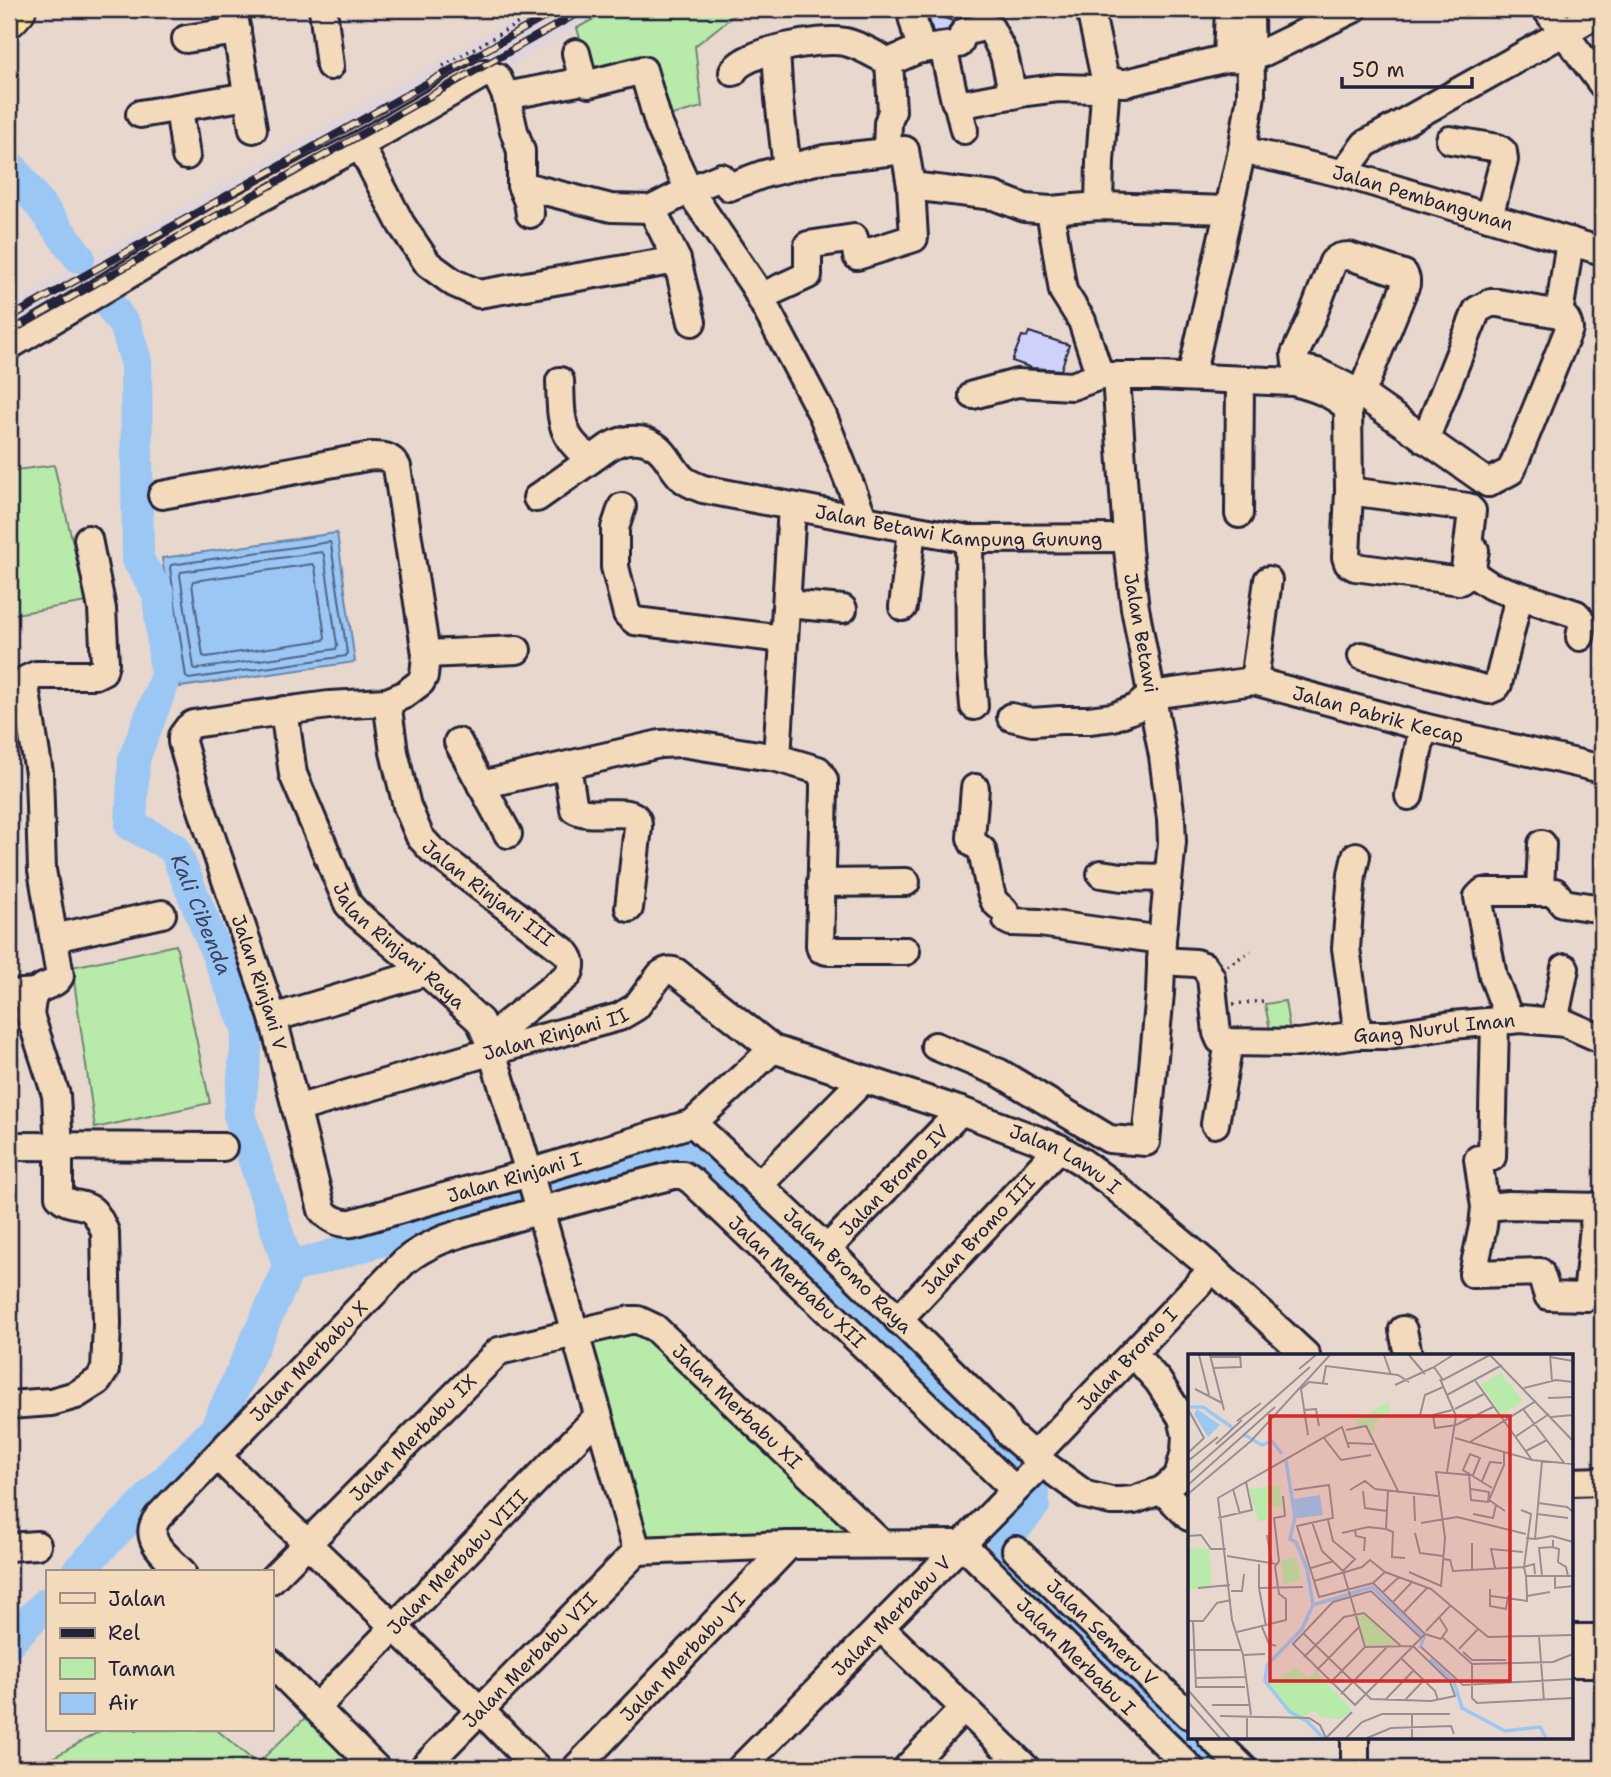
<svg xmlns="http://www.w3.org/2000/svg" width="1611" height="1777" viewBox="0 0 1611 1777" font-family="'Shantell Sans',sans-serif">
	<rect width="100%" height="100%" fill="#e7d7cd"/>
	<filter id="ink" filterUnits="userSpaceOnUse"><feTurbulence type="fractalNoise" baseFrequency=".0143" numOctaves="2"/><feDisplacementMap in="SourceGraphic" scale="14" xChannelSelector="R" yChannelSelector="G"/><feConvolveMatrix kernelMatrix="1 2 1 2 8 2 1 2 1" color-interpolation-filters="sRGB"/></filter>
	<g filter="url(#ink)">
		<path fill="#e0d5da" d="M530,9H612L9,348V304L262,162Z"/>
		<path fill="#b8eaaa" stroke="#6d8672" stroke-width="2" d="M612,9H742L695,46L702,107L661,118L645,65L591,76L577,28Z
			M54,465L87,602L9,615V471Z
			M176,945L210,1103L95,1128L72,967Z
			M1285,1001L1290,1032L1271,1035L1265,1004Z
			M641,1327L863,1535L643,1545L584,1339Z
			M308,1715L366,1768H263L258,1763Z
			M102,1730H217L262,1768H35Z"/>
		<path fill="#9ac7f4" stroke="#6a85aa" stroke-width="2" d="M337,533L355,662L180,687L162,558Z"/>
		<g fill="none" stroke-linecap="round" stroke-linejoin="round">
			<path stroke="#526485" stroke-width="2" d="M330,542L331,545L347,653L346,656L189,679L186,677L170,568L171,565Z
				M322,552L324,555L337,645L336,649L197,669L194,668L180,575L181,572Z
				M313,564L315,567L325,637L324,640L206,657L203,656L192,584L193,581Z"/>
			<g stroke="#9ac7f4" stroke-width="32">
				<path d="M9,171L13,169L79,257"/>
				<path id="s1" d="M107,300L126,328L136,361L138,560L158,593L166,676L134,759L131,825L174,848L248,1030L239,1114L289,1268"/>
				<path d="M77,1572L215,1430L289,1268L682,1151L1032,1482L1034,1505L1003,1543L1004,1561L1216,1768"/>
				<path d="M9,1642L47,1603"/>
			</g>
		</g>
		<path fill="#ced1fa" stroke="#22223b" stroke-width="2" d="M927,12L953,21L948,30L933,32Z
			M1029,332L1069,345L1061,370L1032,368L1012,361L1022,336L1027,337Z"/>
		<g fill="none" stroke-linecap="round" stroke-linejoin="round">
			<defs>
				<g id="minor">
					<path d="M233,9L253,129"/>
					<path d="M323,9L330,66"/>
					<path d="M910,9L921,49"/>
					<path d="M1090,9L1104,74C1111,82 1116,83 1126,83L1227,58L1250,59L1353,9"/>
					<path d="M1546,9L1602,84"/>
					<path d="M186,39L237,31"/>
					<path d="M943,47L955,101L958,105L964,130"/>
					<path d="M776,51L779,99L787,168"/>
					<path d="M576,53L583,81"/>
					<path d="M1227,58L1229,9"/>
					<path d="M733,72C744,51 821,37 845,42C860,45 875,55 889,62L917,50L959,44L964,32L984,27L991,29L1004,55L1013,95"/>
					<path d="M506,96L583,81L589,84L643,70L659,125L689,190L753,284L823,416L864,520"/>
					<path d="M958,105L1026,92L1058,88L1098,89L1102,90L1105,96L1100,161L1099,206"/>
					<path d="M179,108L186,156"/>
					<path d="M140,114L248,96"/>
					<path d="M1450,140L1498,148L1503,152L1504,160L1489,217"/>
					<path d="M360,145L401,224L428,264L454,283L479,294L677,260"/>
					<path id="s2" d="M1242,150L1345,174L1602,251"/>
					<path d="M887,152L888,123L892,111L889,62"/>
					<path d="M1345,174L1353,160L1365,144L1602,11"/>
					<path d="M521,185L611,208L652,209L689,190L721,177L729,187L764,174L824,159L905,150L911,186L914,238L857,256L854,238L808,245V275L760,297"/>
					<path d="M911,186L994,196L1025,208L1050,210L1099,206L1228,210"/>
					<path d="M652,209L677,260L692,322"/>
					<path d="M1050,210L1063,291L1082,321L1100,376"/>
					<path d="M9,346L223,218L360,145L485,73L497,77L506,96L514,131L521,151V185L528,202L530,214"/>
					<path d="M1191,377L1242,150L1251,95L1250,9"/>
					<path d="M560,381C561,400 559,423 570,439C575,447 583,453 590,460"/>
					<path d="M1361,394L1406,284V279L1404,274L1349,256C1342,256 1338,257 1333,262L1312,317L1295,354L1296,363L1302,369L1317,372L1361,394L1488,483"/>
					<path d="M973,395L1017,383L1072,386L1100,376H1157L1293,382C1313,387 1333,393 1348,408L1349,491L1346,557L1348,563L1355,567L1460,581L1464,578L1472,511L1468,507L1349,491"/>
					<path d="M1425,440L1477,310L1490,303H1498L1559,314"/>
					<path d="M1488,483L1511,471L1569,329C1568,322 1566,317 1559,314L1570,241"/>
					<path id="s3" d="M162,495L372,456C383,456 391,456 397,467L426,654L424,676L421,682L404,695L387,702L329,705L246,716L193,724L188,728L182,736V742L198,798L273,1018L322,1210C329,1219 340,1224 352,1223L529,1173L693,1123L773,1049"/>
					<path id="s4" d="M537,498L609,447C626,437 649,436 663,453C670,461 675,472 683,479C689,484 696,486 703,489L912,529L969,539L1127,538"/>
					<path d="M622,507L615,528V567L627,614L635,621L784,639"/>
					<path d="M1239,514L1240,380"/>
					<path d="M969,539L970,658L974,706"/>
					<path d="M1475,550L1472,567L1473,574L1491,586L1576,614C1584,621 1582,628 1580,637"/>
					<path d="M787,604L843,609"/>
					<path d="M903,607L912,529"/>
					<path d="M426,654L517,650"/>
					<path d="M1362,656L1489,690L1496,687L1498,684L1519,596"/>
					<path d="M1254,681L1268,580"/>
					<path id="s5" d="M387,702L394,752L407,806L420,837L432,850L564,951C572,958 573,966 568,975L488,1039"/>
					<path id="s6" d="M284,710L293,774L348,904L357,914L426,972L480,1021L488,1039L532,1182L637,1551"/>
					<path id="s7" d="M1011,717L1032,722L1060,720H1089L1113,717L1136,708L1151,695L1254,681L1423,727L1602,769"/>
					<path d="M458,742L508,834"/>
					<path d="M777,758L792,507"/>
					<path d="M567,766L574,809C589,819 625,808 635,817C638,820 638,823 638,827L629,908"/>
					<path d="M481,785L660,744L682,743L777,758L818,770L824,780V788L820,945L821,949L827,951H906"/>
					<path d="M975,788L971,838L973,843L982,850C984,859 990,896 995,902C1001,910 1006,906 1007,920L1011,922L1040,923L1162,940"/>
					<path d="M1409,796L1423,727"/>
					<path d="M1356,856L1352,874L1346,948L1358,1035"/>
					<path d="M1101,874L1122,877L1168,878"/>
					<path d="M821,883L906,882"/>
					<path d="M1540,891L1542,844"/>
					<path d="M54,938L162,914"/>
					<path id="s8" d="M1161,961L1195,963L1204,966L1206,969L1211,977L1217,1033L1220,1040L1229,1042L1299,1043L1358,1035H1388L1452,1025L1521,1019L1565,1023L1597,1037H1602"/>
					<path d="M9,994L36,992"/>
					<path d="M273,1018L426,972"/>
					<path d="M1510,1020L1493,976L1478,897L1483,892H1555L1563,903L1602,909"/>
					<path d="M1554,1022L1565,968"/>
					<path d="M935,1046L1000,1073L1109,1139L1146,1142L1160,993L1162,940L1172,842L1171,819L1163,756L1135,608L1128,550L1116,377"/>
					<path id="s9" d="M296,1109L493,1051L619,1017L636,1007L660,975C666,970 670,969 676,972L773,1049L961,1111L1059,1148L1082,1162L1108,1181L1213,1269L1306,1355"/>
					<path id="s10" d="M693,1123L827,1249L1001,1420L1009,1434L1042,1463L1086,1495L1111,1501H1121L1134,1500L1162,1490L1178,1477L1185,1451L1186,1435L1182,1418L1158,1381L1133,1353"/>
					<path d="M1215,1124L1229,1042"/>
					<path d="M9,1146L223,1147"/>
					<path d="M1492,1157L1495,1021"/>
					<path d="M1478,1159L1485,1207L1483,1226L1473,1274L1540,1272L1548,1296L1587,1297L1596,1206"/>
					<path d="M759,1185L864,1079"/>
					<path d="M1485,1207L1509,1205L1602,1207"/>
					<path id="s11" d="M827,1249L961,1111"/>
					<path id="s12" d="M898,1320L1059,1148"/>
					<path d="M1403,1330L1408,1355"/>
					<path d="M9,1405L51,1402L76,1395L98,1381L105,1370L107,1324L105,1232C102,1225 98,1215 92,1210C82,1202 69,1207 59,1196V1147L56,1095L30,1015C31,1008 31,998 36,992C43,984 55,986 60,976L42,870L39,773L25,686L27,679L36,675H95L103,671L105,663L102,609L88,539"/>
					<path id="s13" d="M1043,1447L1213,1269"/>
					<path d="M218,1457L481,1711L537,1768"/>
					<path d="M1571,1482L1602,1481"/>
					<path d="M1162,1490L1189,1517"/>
					<path d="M9,1547L37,1545"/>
					<path id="s14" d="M1016,1550L1189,1715"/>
					<path id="s15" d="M637,1551L789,1545L962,1544L1190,1768"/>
					<path id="s16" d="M182,1572C167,1556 141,1540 158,1517L404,1262C432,1239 463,1233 497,1223C556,1205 615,1190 674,1175H683L692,1181L1015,1490"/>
					<path id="s17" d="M271,1580L499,1351L630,1320H638L655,1328L882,1544"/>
					<path d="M880,1627L1026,1768"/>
					<path d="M1571,1638H1602"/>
					<path d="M271,1663L376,1768"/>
					<path d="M1571,1663H1602"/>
					<path id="s18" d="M316,1708L598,1416"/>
					<path d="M1211,1737L1243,1768"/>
					<path d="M1355,1737V1768"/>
					<path id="s19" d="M423,1768L637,1551"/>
					<path id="s20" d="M576,1768L789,1545"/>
					<path id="s21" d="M741,1768L1042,1463"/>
					<path d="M907,1768L964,1708"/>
				</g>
				<path id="highway" d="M9,18L17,9"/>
			</defs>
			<use href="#minor" stroke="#22223b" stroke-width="32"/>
			<use href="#highway" stroke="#22223b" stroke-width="42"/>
			<path stroke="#22223b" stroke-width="3.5" stroke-dasharray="2 5" stroke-linecap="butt" d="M443,66L543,9
				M1227,966L1251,951
				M1233,1004L1264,1001"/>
			<use href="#minor" stroke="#f2daba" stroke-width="26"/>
			<use href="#highway" stroke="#fbdf96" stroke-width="37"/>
			<defs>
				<path id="rail" d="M9,318L559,9
					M9,332L585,9"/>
			</defs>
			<use href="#rail" stroke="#22223b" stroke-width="8"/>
			<use href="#rail" stroke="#f2daba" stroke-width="5" stroke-dasharray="16" stroke-linecap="butt"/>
		</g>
	</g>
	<g text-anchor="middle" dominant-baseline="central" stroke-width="5" stroke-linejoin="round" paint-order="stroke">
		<g font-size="19" fill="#22223b" stroke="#f2daba">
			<text stroke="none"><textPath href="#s2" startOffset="187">Jalan Pembangunan</textPath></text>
			<text stroke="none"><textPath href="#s4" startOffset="462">Jalan Betawi Kampung Gunung</textPath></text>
			<text transform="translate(1141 633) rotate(80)">Jalan Betawi</text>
			<text stroke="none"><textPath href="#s7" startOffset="380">Jalan Pabrik Kecap</textPath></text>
			<text stroke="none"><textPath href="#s5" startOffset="228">Jalan Rinjani III</textPath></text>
			<text stroke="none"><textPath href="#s6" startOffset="271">Jalan Rinjani Raya</textPath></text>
			<text stroke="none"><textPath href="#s3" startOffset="971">Jalan Rinjani V</textPath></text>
			<text stroke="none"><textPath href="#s8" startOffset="336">Gang Nurul Iman</textPath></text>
			<text stroke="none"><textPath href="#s9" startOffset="270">Jalan Rinjani II</textPath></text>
			<text stroke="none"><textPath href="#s9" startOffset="850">Jalan Lawu I</textPath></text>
			<text stroke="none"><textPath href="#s3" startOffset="1410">Jalan Rinjani I</textPath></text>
			<text stroke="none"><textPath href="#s11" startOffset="96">Jalan Bromo IV</textPath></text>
			<text stroke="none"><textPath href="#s12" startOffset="117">Jalan Bromo III</textPath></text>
			<text stroke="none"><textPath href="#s10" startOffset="214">Jalan Bromo Raya</textPath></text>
			<text stroke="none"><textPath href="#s16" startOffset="872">Jalan Merbabu XII</textPath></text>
			<text stroke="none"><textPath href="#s13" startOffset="122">Jalan Bromo I</textPath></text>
			<text stroke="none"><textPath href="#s16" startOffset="284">Jalan Merbabu X</textPath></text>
			<text stroke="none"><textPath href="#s17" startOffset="598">Jalan Merbabu XI</textPath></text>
			<text stroke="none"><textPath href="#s17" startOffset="201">Jalan Merbabu IX</textPath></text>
			<text stroke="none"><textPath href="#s18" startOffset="203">Jalan Merbabu VIII</textPath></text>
			<text stroke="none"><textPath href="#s21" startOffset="214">Jalan Merbabu V</textPath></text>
			<text stroke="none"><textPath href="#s14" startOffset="119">Jalan Semeru V</textPath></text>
			<text stroke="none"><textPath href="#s15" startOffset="485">Jalan Merbabu I</textPath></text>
			<text stroke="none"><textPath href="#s20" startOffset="154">Jalan Merbabu VI</textPath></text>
			<text stroke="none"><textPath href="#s19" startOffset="152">Jalan Merbabu VII</textPath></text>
		</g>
		<g font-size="21" font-style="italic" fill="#3a4360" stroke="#f2daba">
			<text stroke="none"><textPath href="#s1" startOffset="665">Kali Cibenda</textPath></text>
		</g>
	</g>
	<g transform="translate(1188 1354)">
		<rect width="385" height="385" fill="#e7d7cd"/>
		<path d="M313,19L335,47L314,61L293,31ZM201,48L202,58L186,69L187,78L181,79L178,72L170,73L168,66ZM90,131L95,152L81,154V164L71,168L61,135ZM21,194L24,233L0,236V195ZM108,203L113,226L96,230L93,206ZM178,260L211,290L178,292L169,261ZM108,314L120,324L128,317L164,356L153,365L133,363L126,356L115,363L101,359L81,329Z" fill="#b8eaaa"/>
		<path d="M9,55L32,71L20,83L6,60ZM132,141L135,161L109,164L106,145Z" fill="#9ac7f4"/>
		<path fill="none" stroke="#9ac7f4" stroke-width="3.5" d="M0,53H15L45,74M55,80L74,91L84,87L94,100M98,107L107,163L102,185L108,188L119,215L125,251M242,305L266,328L274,354L317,377L352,373L358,384M135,384L119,367L102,358L77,327L79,311L114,275L125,251L184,233L236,283L232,294"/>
		<path fill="none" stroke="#988f93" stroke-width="2" d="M11,1L21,41M22,1L36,56M196,1L203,21M221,1L237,20M265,1L246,13L255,26L302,1M302,1L385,87M362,1L364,27M22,3H52M362,3L385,7M25,14L53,13L52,1M111,15L128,1M252,25L268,62L259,118M286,25L344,106M135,29L138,12L210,21L221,28M207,31L246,13M336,34L368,26L385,28M7,35L34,49M259,41L314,11M360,44L385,43M0,55L16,84L0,99M267,55L296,40M335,55L377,110M116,56L128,55L131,72M264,56L245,61L247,74L268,71L305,53M232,61L237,41L255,33M363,63L385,61M49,67L73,49M158,76L178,72L211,139M120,81L113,35L121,28L140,30M327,83L361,60M136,84L153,106L183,101M267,84L344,106L385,110M282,88L348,47M160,89L185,90M28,90L54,66M338,97L359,86M316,98V111L301,146L317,157M0,107L30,83M0,120L122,13M285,121L292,104L282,100L275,116L304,134M294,127L302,108L314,109M0,131L87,53M45,135L52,160M106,136L141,131L145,164L109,172L131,243L185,229L197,218M162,136L177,127L187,135L250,142M175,137L177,154L199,157M0,140L63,87L142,1M226,142L227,167M350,149L379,153L385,158M333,156L343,160L336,213L346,210L347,220M285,160L305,164L308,151M349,160L380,164M30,164L64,156L58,128M140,166L145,187L167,205L155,217M124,168L134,197L155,217L177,293M233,169L269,163L338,180M198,175L205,178L204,203L217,204M198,175L200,137M167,176L168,182L177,184L176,197M154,179L180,173L198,175M227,179L232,199L255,202M79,181L84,210M0,182L13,181L23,195H38M338,184L347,185L354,107M347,185L364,182L385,188M284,189V216M364,193L371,195L370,208L378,213L380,222M39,202L88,210M255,205L262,206L265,217L336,213L338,222H385M123,214L146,207M307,214L303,195L335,198M221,218L253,232L257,184L248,118L281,121L283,146L300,148L301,138L283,135M354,221L351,194L365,193V186M338,222L339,242L362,238M367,223V234L385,232M126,227L174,213L182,206L197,218L243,235L300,283L385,281M185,229L237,280L253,285M10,234L42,231M71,234V210M302,235V252L318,255L320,242M43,237H54L56,220M195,238L211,223M303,242L339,247V242M205,248L225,227M216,258L240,233M251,263L259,276L253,285M0,267H15L29,249L43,246M5,267L8,333H57M78,272L71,234L115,233M74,273L81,290L88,292M238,277L263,251M49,278L98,266V245L91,240L87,213L91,207L86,164L97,162L95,142M115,279L183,345L243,347L267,342L262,328L225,292L177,293M351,282L356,347M233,284L183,237L145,248L105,290L167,351L237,280M255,284L284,310L365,308L385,300M233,293L275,331L385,325M271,295L290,275M0,296H54M275,298L284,306H318M55,301L77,300M116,303L156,263L176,259L213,292M213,304L247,337L250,346M284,310V344L289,349L385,344M129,316L171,273M8,324L57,323M142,329L177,293M0,336L42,384M153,340L200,292M197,346L226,316M217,346L236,326M0,348L32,384M24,351H61M224,359V384M63,361L55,301L44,266L30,144L154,73L161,94M32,362L121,364L132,371L138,384M59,362V384M138,384L164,358M158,384L174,368L194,360H262M179,384L203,374L263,372L266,380"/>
		<path fill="#d62828" fill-opacity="0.15" stroke="#d62828" stroke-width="3.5" d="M82,62H322V327H82Z"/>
		<rect width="385" height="385" fill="none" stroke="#22223b" stroke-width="3.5"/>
	</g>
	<rect width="1611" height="1777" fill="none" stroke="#f2daba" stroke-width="35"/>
	<rect x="18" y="18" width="1576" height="1742" fill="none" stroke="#22223b" stroke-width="2.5" filter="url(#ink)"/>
	<rect x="46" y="1570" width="228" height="161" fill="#f2daba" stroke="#9f9087" stroke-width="2"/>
	<rect x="60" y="1593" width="35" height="10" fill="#f2daba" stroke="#9f9087" stroke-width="2"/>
	<text x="108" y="1606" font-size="21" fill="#22223b">Jalan</text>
	<rect x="60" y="1628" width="35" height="10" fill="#22223b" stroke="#9f9087" stroke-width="2"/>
	<text x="108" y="1640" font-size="21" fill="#22223b">Rel</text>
	<rect x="60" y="1658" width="35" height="21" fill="#b8eaaa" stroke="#9f9087" stroke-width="2"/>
	<text x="108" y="1676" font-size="21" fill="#22223b">Taman</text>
	<rect x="60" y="1693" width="35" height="21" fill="#9ac7f4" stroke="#9f9087" stroke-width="2"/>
	<text x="108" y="1710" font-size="21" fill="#22223b">Air</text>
	<path d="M1342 77v10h130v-10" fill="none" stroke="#22223b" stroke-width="3.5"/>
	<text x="1352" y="77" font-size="21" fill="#22223b" stroke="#f2daba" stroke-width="5" paint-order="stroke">50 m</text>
</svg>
